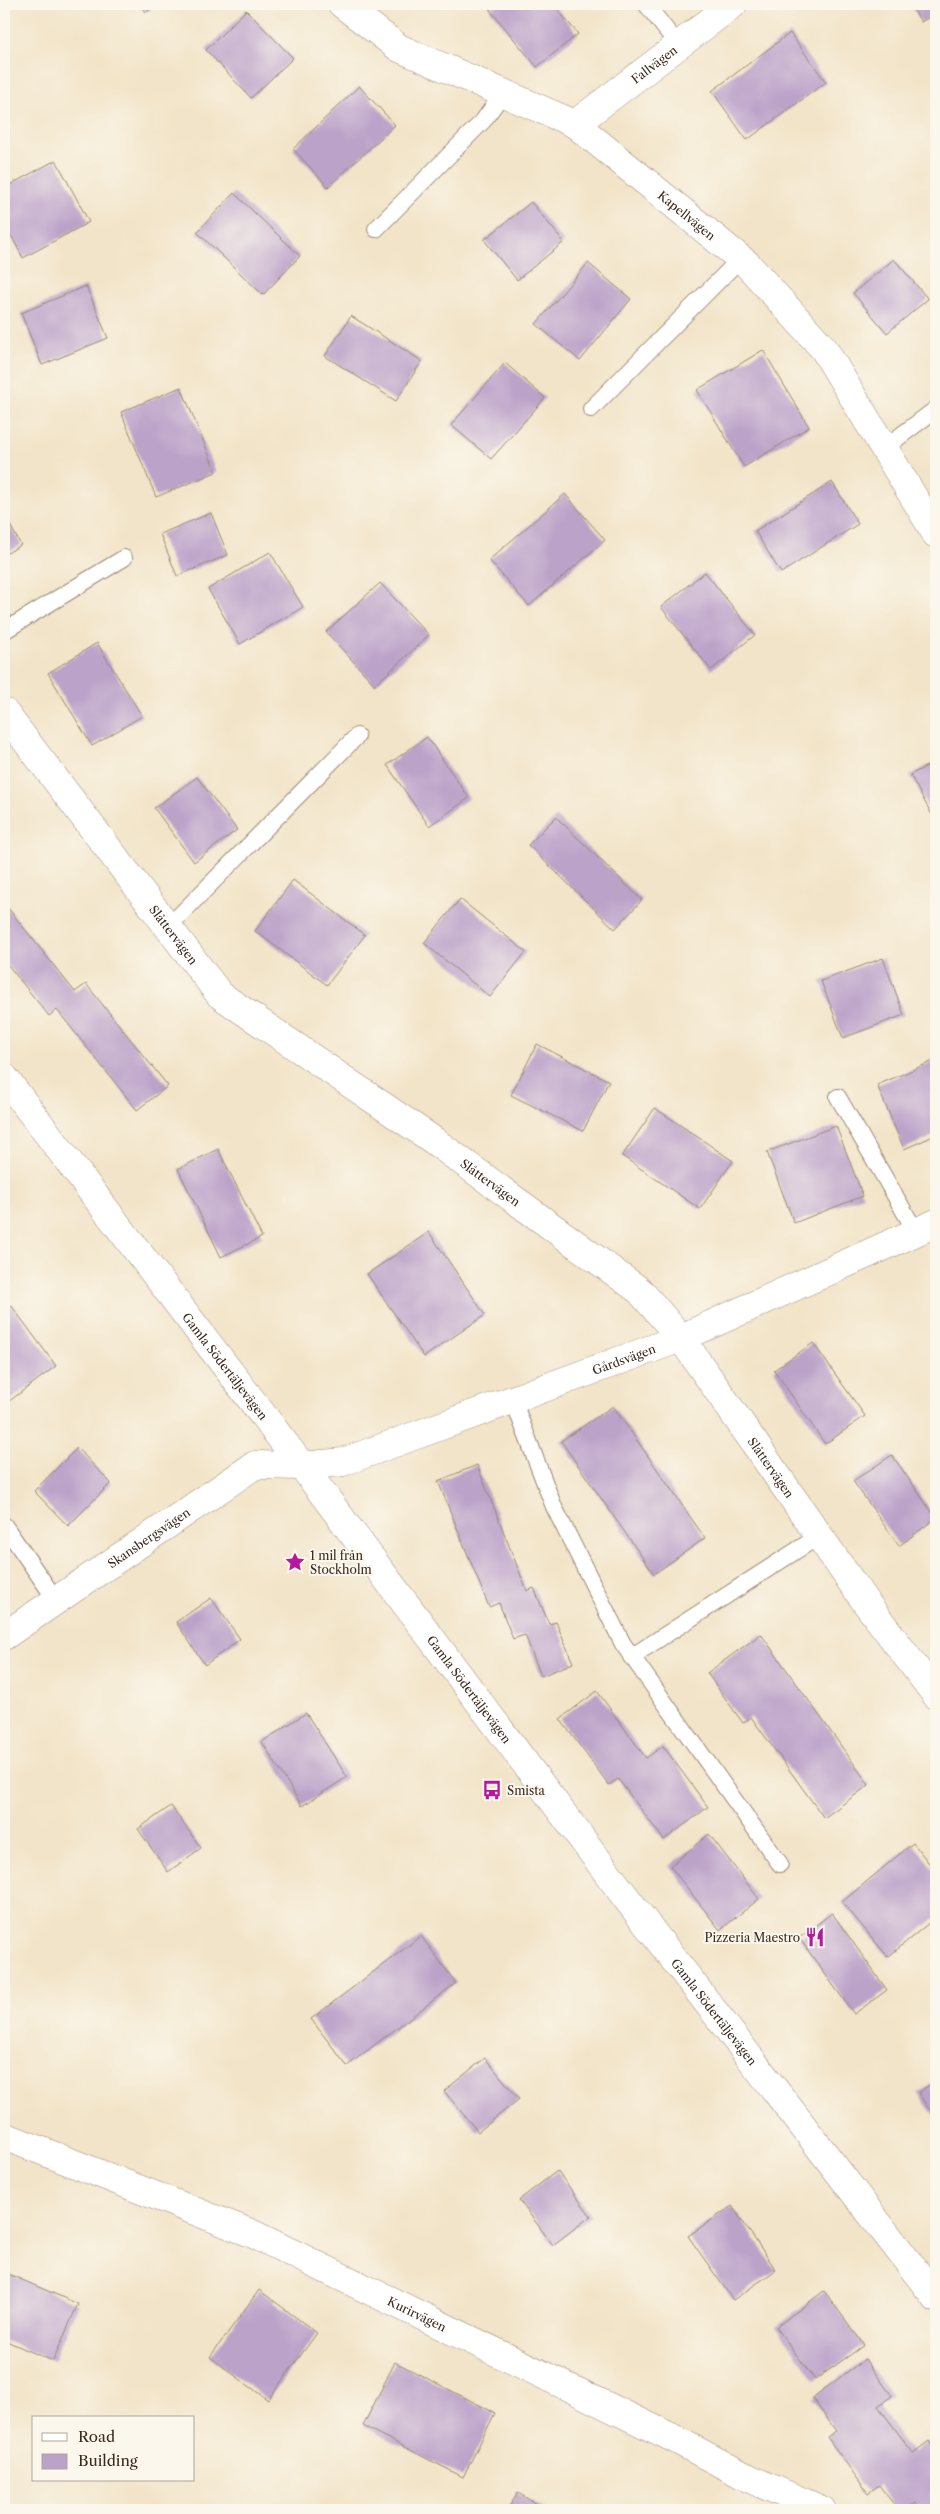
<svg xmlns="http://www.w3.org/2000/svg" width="940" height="2514" viewBox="0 0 940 2514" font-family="'Libre Caslon Text',serif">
	<rect width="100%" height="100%" fill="#fbf7ec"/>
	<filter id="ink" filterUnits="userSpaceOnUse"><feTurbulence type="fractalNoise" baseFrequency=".02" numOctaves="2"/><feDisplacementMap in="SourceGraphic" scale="10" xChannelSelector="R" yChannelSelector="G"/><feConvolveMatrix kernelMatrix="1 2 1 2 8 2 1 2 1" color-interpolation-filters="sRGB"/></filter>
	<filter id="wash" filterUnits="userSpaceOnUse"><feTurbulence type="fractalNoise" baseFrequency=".0096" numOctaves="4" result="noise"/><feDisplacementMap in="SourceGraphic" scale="20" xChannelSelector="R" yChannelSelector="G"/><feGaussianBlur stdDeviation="1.12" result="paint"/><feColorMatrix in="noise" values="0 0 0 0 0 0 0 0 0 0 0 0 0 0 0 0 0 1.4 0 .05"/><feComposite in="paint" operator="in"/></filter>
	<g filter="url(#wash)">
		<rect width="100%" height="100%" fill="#f2e4c8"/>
		<g id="blocks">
			<path fill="#bba2c9" d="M141,4H159L146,12Z
				M497,4H553L578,34L537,67L490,10Z
				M910,4H936V13L921,22Z
				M246,10L293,58L251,98L206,50Z
				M790,33L826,82L747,140L712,91Z
				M359,86L395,125L328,187L293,149Z
				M56,160L89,222L23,258L4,222V188Z
				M234,193L300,256L263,295L197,232Z
				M531,202L564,242L517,280L484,240Z
				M894,259L928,299L887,333L853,293Z
				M588,263L631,299L580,361L536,324Z
				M86,286L108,338L42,365L21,313Z
				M351,316L422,361L396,401L325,356Z
				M763,350L809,427L744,467L697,390Z
				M505,363L545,398L491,459L451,425Z
				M181,387L216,472L156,497L121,412Z
				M832,482L858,524L781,573L755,531Z
				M565,494L605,540L529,606L489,560Z
				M211,513L228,555L177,576L160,534Z
				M4,515L21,545L4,555Z
				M270,552L303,607L240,644L208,589Z
				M705,572L755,635L711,670L661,607Z
				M380,583L429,635L375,685L326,632Z
				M97,643L142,716L92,746L48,673Z
				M427,737L469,798L429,826L387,765Z
				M936,761V822L910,775Z
				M197,777L237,830L194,862L154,808Z
				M556,817L642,900L615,929L528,845Z
				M293,880L365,935L327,985L255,931Z
				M460,899L526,952L490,997L424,943Z
				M4,903L75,992L86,984L168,1086L137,1110L57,1010L49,1016L4,960Z
				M883,958L904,1015L843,1038L821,981Z
				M537,1044L609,1081L583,1131L511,1095Z
				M936,1060V1135L904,1149L877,1085Z
				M655,1108L733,1161L700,1209L622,1156Z
				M836,1126L863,1196L794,1223L767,1152Z
				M218,1149L262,1237L221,1257L178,1169Z
				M429,1232L485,1315L424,1357L367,1274Z
				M11,1305L56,1366L4,1405V1311Z
				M813,1343L865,1416L825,1444L774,1370Z
				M613,1406L705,1538L654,1574L561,1441Z
				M77,1448L111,1483L68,1526L34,1491Z
				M892,1455L936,1518L899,1546L853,1481Z
				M477,1465L527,1591L534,1588L549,1624L556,1622L573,1663L541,1676L525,1635L513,1639L499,1603L489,1607L438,1481Z
				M211,1598L240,1639L205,1665L176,1622Z
				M761,1634L869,1785L824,1818L751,1717L743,1723L707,1673Z
				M597,1691L646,1758L663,1746L708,1807L664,1840L618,1779L609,1785L560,1719Z
				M306,1713L347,1777L302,1806L262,1742Z
				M171,1806L201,1848L168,1872L138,1829Z
				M709,1834L759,1899L720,1930L670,1866Z
				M913,1843L936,1872V1917L888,1957L842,1902Z
				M832,1913L887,1990L854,2014L799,1938Z
				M421,1936L456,1983L347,2066L311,2019Z
				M485,2058L519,2099L478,2132L444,2091Z
				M936,2080V2119L918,2093Z
				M557,2171L591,2216L553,2245L519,2200Z
				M732,2206L776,2270L733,2300L688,2236Z
				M6,2273L78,2304L53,2361L4,2340V2278Z
				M259,2290L317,2333L268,2400L210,2357Z
				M824,2291L864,2345L815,2380L776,2327Z
				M865,2359L892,2396L878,2406L913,2453L929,2441L936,2452V2510H921L916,2503L906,2510H898L879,2485L868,2493L827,2437L836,2431L812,2398Z
				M395,2362L495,2413L463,2477L363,2426Z
				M518,2493L546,2510H507Z"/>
		</g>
	</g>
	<g filter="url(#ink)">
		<use href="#blocks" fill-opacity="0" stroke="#968773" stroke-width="1"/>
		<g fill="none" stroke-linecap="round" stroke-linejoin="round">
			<defs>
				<path id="lane" d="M646,4L678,45
					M376,229L483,121L503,93
					M591,409L740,259
					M883,449L936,409
					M4,631L124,558
					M168,927L357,736
					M838,1097L916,1232
					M513,1400L554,1507L623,1644L780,1864
					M4,1525L56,1600
					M631,1657L819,1536"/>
				<g id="street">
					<path id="s1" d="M342,4L399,48L575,124L747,264L824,349L936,534"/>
					<path id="s2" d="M575,124L733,4"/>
					<path id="s3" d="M4,712L220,995L430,1138L640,1291L681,1338L864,1600L936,1695"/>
					<path id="s4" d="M4,1077L302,1466L624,1895L936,2298"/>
					<path id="s5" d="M4,1636L255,1465L302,1466L343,1462L681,1338L936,1223"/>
					<path id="s6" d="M4,2136L253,2234L673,2438L750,2479L822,2510"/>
				</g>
			</defs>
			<use href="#lane" stroke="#968773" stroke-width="18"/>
			<use href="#street" stroke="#968773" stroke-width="29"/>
			<use href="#lane" stroke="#fff" stroke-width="16"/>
			<use href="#street" stroke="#fff" stroke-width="28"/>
		</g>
	</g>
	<defs>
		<symbol id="sight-bare" viewBox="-9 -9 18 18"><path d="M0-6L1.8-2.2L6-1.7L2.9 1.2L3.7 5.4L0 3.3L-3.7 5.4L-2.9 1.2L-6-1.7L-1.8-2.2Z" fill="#b5179e" stroke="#fbf7ec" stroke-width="2.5" paint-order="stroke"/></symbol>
		<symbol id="bus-bare" viewBox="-9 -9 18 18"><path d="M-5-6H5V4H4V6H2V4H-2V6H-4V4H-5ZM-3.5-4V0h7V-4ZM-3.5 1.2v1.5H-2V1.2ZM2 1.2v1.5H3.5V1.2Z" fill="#b5179e" stroke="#fbf7ec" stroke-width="2.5" paint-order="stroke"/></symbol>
		<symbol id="restaurant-bare" viewBox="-9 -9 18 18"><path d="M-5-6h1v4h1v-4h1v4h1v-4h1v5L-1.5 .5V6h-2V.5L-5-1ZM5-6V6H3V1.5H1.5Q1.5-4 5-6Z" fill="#b5179e" stroke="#fbf7ec" stroke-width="2.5" paint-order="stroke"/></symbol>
	</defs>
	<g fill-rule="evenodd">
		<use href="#sight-bare" x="281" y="1548" width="28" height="28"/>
		<use href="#bus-bare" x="478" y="1776" width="28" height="28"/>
		<use href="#restaurant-bare" x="801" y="1923" width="28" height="28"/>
	</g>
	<g text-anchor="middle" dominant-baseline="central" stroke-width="4" stroke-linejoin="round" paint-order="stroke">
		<g font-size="12" fill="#3b2a1e" stroke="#fbf7ec">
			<text stroke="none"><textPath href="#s2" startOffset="99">Fallvägen</textPath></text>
			<text stroke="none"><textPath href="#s1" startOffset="408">Kapellvägen</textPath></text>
			<text stroke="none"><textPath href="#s3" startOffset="280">Slåttervägen</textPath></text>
			<text stroke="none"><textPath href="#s3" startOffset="685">Slåttervägen</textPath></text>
			<text stroke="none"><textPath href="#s5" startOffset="691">Gårdsvägen</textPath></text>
			<text stroke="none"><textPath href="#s4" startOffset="364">Gamla Södertäljevägen</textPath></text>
			<text stroke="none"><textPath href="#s3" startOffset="1090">Slåttervägen</textPath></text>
			<text stroke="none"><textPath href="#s5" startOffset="175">Skansbergsvägen</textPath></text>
			<text stroke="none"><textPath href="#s4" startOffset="769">Gamla Södertäljevägen</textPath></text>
			<text stroke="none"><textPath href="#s4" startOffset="1174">Gamla Södertäljevägen</textPath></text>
			<text stroke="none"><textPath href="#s6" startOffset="450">Kurirvägen</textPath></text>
		</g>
		<g font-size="12" fill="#3b2a1e" stroke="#fbf7ec" text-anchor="start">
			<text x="310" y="1555">1 mil från<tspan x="310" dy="14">Stockholm</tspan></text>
			<text x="507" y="1790">Smista</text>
			<text x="800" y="1937" text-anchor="end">Pizzeria Maestro</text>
		</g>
	</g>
	<rect width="940" height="2514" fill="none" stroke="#fbf7ec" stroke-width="20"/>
	<rect x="32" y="2416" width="162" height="65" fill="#fbf7ec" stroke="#aea59a"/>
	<rect x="42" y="2433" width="25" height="8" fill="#ffffff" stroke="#aea59a"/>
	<text x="78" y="2442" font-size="15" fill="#3b2a1e">Road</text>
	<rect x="42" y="2454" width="25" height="15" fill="#bba2c9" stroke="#aea59a"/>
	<text x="78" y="2466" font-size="15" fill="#3b2a1e">Building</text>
</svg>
